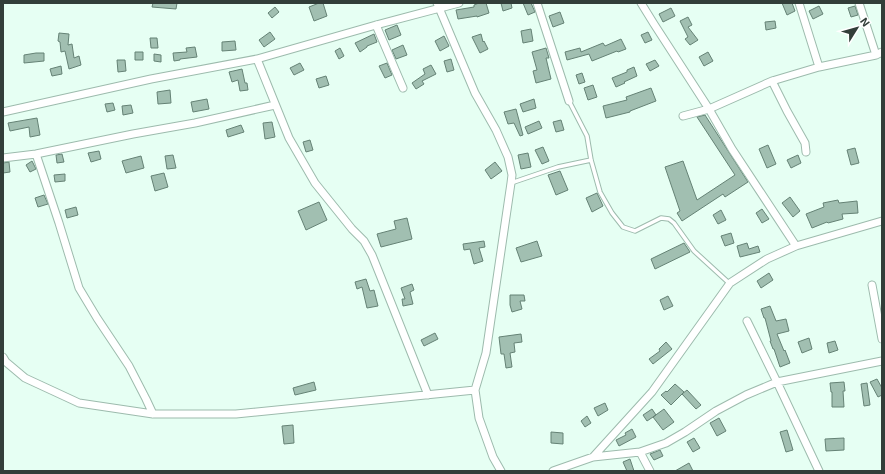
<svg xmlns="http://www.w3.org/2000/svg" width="885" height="474" viewBox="0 0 885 474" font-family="'Exo 2',sans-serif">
	<rect width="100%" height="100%" fill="#e6fff3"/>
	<path fill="#a1bfb1" stroke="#658275" d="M153,3H177L176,9L152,7Z
		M319,3H323L327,16L314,21L309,7Z
		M479,3H486L489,13L477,17V16L458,19L456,10L474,7V5Z
		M501,3H511L512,8L503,11Z
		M523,3H531L535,12L528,15Z
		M782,3H792L795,11L787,15Z
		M819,6L823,14L813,19L809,11Z
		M855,6L858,15L851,17L848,8Z
		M275,7L279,12L272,18L268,13Z
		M671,8L675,16L663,22L659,14Z
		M560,12L564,23L553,27L549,16Z
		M688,17L692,25L688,27L698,40L690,45L685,39L688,37L680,21Z
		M775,21L776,28L766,30L765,22Z
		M397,25L401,35L389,40L385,30Z
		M531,29L533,41L523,43L521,31Z
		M270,32L275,39L264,47L259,40Z
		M648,32L652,40L645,43L641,35Z
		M59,33L69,34L68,45L72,44L74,58L79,56L81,65L69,69L65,51L61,52L60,42L58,41Z
		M374,34L377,42L367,46V47L360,52L355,43Z
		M481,34L483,42L484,41L488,49L480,53L472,37Z
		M444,36L449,46L440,51L435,41Z
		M150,38H157L158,48H151Z
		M621,39L626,49L618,52L617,51L592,61L589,54L567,60L565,52L580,48L581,52L603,43L605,46Z
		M235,41L236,50L222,51V42Z
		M403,45L407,55L396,59L392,50Z
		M195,47L197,57L180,59V60L174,61L173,53L187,52L186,48Z
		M340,48L344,56L339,59L335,51Z
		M546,48L549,58H546L551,79L536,83L533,71L537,70L532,52Z
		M135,52H143V60H135Z
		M708,52L713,61L704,66L699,57Z
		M36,53H44V61L24,63V55Z
		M154,54L161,55V62L154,61Z
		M451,59L454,70L447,72L444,61Z
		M117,60H125L126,71L118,72Z
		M655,60L659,66L650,71L646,64Z
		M300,63L304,70L294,75L290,68Z
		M387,63L392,75L385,78L379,66Z
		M431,65L436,74L422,81L424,84L416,89L412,83L425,74L423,69Z
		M61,66L62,74L52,76L50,69Z
		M634,67L637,76L624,82L625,83L616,87L612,78L627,72V70Z
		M242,69L245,83H247L248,90L240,91L238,80L232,82L229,72Z
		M582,73L585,82L579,84L576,75Z
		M326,76L329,85L319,88L316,79Z
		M593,85L597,97L588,100L584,88Z
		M651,88L656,101L630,111V112L606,118L603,106L627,100L626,97Z
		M170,90L171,103L158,104L157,92Z
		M207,99L209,109L193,112L191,102Z
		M534,99L536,108L523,112L520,104Z
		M113,103L115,110L107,112L105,104Z
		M131,105L133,113L123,115L122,106Z
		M516,109L523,135L520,136L514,123L508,124L504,112Z
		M705,115L748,182L725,197L723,194L682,221L677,213L680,211L665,167L683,161L697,200L735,175L697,117Z
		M37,118L40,135L30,137L29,127L10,131L8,123Z
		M561,120L564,130L556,132L553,122Z
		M539,121L542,128L528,134L525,127Z
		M272,122L275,137L265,139L263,123Z
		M241,125L244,132L228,137L226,130Z
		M310,140L313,150L306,152L303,142Z
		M768,145L776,164L767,168L759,149Z
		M543,147L549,161L542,164L535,150Z
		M855,148L859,163L851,165L847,150Z
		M99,151L101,159L91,162L88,153Z
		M528,153L531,167L521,169L518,155Z
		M62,154L64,162L57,163L56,155Z
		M173,155L176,168L167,169L165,156Z
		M798,155L801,163L791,168L787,160Z
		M141,156L144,168L126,173L122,161Z
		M32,161L36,169L30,172L26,165Z
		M9,162L10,172L3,173V163Z
		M495,162L502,171L491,179L485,170Z
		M560,171L568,190L556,195L548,175Z
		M164,173L168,187L155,191L151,176Z
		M65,174V181L55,182L54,175Z
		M597,193L603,206L592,212L586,198Z
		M44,195L48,204L38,207L35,198Z
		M790,197L800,211L793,217L782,203Z
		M838,200L839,203L857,201L858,213L842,214L843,219L828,223L827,222L812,228L806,214L824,207L823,203Z
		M319,202L327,220L306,230L298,211Z
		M76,207L78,215L67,218L65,210Z
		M762,209L769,219L762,223L756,213Z
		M721,210L726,220L718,224L713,215Z
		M407,218L412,239L381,247L377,234L396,229L394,221Z
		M731,233L734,243L725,246L721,236Z
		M484,241L485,247L479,248L483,261L474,264L470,249L464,250L463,244Z
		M537,241L542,256L521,262L516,248Z
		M684,243L690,252L655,269L651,259Z
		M747,243L749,249L758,246L760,252L740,257L737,246Z
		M769,273L773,280L761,288L757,281Z
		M366,279L370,291L374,290L378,306L367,308L362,287L357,289L355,282Z
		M412,284L414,290L410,292L413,304L403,306L402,299H405L401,288Z
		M510,295H524L525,301H520L522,309L512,312L510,305Z
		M668,296L673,306L664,310L660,300Z
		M770,306L776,321L786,319L789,331L777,334L784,351L785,350L790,363L780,367L774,349H773L770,341H771L765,318H764L761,309Z
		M435,333L438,339L424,346L421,340Z
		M521,334L522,342L514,343L515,352L510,353L512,367L506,368L504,354H501L499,337Z
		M809,338L812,349L802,353L798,342Z
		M835,341L838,350L829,353L827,343Z
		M666,342L672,349L653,364L649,359L660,351L659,349Z
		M877,379L882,388V395L878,397L870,382Z
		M314,382L316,390L295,395L293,388Z
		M844,382L845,391H843L844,407H832V392H831L830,383Z
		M867,383L870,405L864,406L861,384Z
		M675,384L684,392L671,405L661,395L666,391L667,392Z
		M687,390L701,405L696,409L682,394Z
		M605,403L608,410L598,416L594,408Z
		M652,409L656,415L647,421L643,415Z
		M664,409L674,422L663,430L653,417Z
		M587,416L591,423L585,427L581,421Z
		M719,418L726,431L717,436L710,423Z
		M293,425L294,443L284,444L282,426Z
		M632,429L636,437L619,446L616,440L626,435L625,433Z
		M787,430L793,450L786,452L780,432Z
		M551,432L563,433V444L551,443Z
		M694,438L700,448L693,452L687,442Z
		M844,438V450L826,451L825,439Z
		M660,450L663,456L654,460L650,454Z
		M630,459L634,471H627L623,462Z
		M689,463L693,471H675Z"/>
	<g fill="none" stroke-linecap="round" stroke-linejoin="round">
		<defs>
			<path id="lane" d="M569,101L587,136L591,160L600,192L612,213L623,227L635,231L661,218L669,219L674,223L694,251L729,283
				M511,183L558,167L591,160"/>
			<path id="street" d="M437,3L475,93L496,130L508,157L512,175L511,183L486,353L475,390L479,418L493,457L501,471
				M537,3L569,101
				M641,3L654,24L709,109L732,149L796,246
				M799,3L819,67
				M859,3L876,55
				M376,25L403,88
				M257,59L289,138L315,183L352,229L364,241L372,255L428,395
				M772,81L787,111L805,143L806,152
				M3,112L151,79L257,59L376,25L459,3
				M683,116L709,109L772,81L819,67L876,55L882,52
				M36,154L59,223L79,288L97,318L129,366L146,399L153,414
				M3,158L36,154L133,134L195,123L275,105
				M872,285L882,339
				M747,321L777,382L819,471
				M3,357L6,362L25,378L79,403L153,414H236L475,390
				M640,452L650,471
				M593,457L652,392L730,283L767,259L796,246L882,221
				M553,471L593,457L640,452L666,443L685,432L716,411L746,395L777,382L882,361"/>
		</defs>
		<use href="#lane" stroke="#9dbbad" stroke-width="5.5"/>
		<use href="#street" stroke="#9dbbad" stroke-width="9"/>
		<use href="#lane" stroke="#fff" stroke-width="3.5"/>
		<use href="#street" stroke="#fff" stroke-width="7"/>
	</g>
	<rect width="885" height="474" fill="none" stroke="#323e39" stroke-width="8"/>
	<g transform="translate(857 28) rotate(53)" stroke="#ffffff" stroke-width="3" paint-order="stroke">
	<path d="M0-3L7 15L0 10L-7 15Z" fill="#323e39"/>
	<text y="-6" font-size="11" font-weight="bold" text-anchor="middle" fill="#323e39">N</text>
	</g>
</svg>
